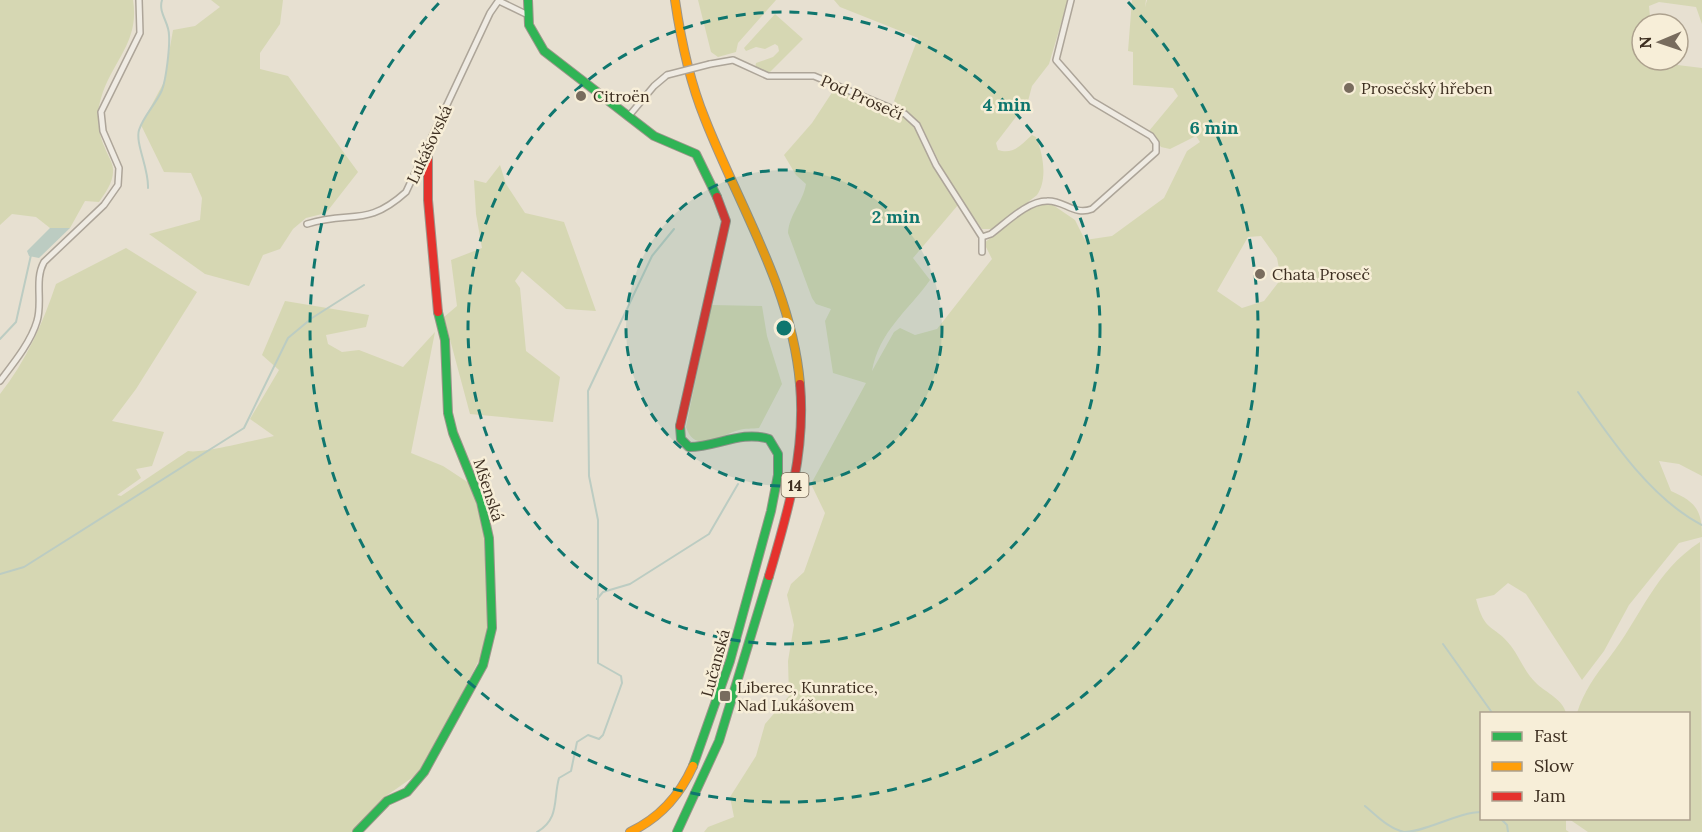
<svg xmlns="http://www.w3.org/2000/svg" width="1702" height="832" viewBox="0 0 1702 832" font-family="Lora,serif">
	<rect width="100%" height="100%" fill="#e7e0d1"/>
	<path fill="#d6d7b3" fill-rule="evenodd" d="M0,0H133C140,42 112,61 101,98C96,114 98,134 105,148C107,154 113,163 113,169C114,182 105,193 99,202L85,201L70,228H50L36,217L12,214L0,225Z
		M211,0H283L280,24L260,53V69L288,76L358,172L326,213L306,218L293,229L280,249L263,255L249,286L205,274L149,234L200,220L202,198L191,173L164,172L141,125L164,82L173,30L195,26L220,7Z
		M698,0H776L738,43L736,52L718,57L711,52Z
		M834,0H1068L1049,64L1032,86L1028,101L996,143L998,150C1013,155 1021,145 1032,135L1036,137C1043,153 1048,180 1037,195L994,229H982L948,180L920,123L894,101L918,38L840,7Z
		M1132,0H1146L1145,7L1147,0H1702V24L1696,7L1659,2L1649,6L1650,17L1674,18L1672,24H1642V60H1661V63L1702,68V476L1679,464L1659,461L1671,491C1696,502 1702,510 1702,537L1679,543L1629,605L1604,651L1582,680L1526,594L1508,583L1494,595L1476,599C1485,634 1493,623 1511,646C1520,658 1525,673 1537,684C1547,693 1563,700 1566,713L1482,714V818L1566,819V830L1569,832H704L708,827L734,817L730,797L756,756L765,724L789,696L788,661L794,625L787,595L791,584L804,572L825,513L811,484L866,383L833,373L825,321L831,309L816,304L812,298L788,233C789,215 803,202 806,184L796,175L784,155L812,123L835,88C862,98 896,105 916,128L958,205L913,258L930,280C908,311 879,331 872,371L894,332L900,328L915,335L937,329L992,259L984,243L1034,205L1050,203L1075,220L1085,240L1112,236L1164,198L1187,151L1200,142L1196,136L1170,149L1161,147L1149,131L1178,96L1173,88L1133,85V52L1128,51ZM1261,236L1277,258L1281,279L1264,301L1242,308L1217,291L1248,237Z
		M775,14L803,39L768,74L755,68L756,63L773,57L779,51L778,46L775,44L765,49L756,47L746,51L744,48Z
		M500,165L506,184L525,213L564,222L596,311L566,309L522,271L515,281L520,288L526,351L560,377L553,422L470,414L444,317L457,306L451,260L482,248L476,214L474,180L486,183Z
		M126,248L197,292L136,389L112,421L164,432L152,466L136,469L141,478L117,495L121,496L188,451C202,454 255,440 274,436L250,419L279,370L262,355L285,301L369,315L366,327L326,335L328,344L342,352L359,350L403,367L435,332L411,453L443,466L472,485L484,536L488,629L480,658L433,751L416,775L386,796L352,832H0V394C26,361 43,323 56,284Z
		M711,305L762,306L767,336L782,384L759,428C752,429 745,428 739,430C721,435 695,455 686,427Z
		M1700,542L1702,832H1588L1569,819L1688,818V714L1577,713C1584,691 1595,676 1609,658C1641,617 1654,572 1700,542Z"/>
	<path fill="#bcccc2" d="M50,228H70L39,258L29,256L27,251Z"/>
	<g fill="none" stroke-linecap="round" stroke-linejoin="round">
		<path stroke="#bcccc2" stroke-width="2" d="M148,188C149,169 135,143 139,130C144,115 156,104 162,90C166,80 170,47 169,35C169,22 158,13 162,0
			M0,339L16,322L31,255
			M1578,392C1610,438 1651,499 1702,525
			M0,574L24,567L244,428L288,338L312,318L364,285
			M597,599L603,592L630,584L709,534L738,484
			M1443,644L1493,714
			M1365,806C1376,815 1389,829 1404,832C1427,832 1457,812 1482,812
			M1500,818L1507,825L1508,832
			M537,832C560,819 553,799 559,778L571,771L577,742L588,735L599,739L603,735L622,683L621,676L598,663V520L589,476L588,391L652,256L674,229"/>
		<defs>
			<path id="street" d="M499,1L528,15
				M710,64L733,60L768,76H814L905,114L917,125L936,165L982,237V252
				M628,117L654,86L667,75
				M307,224C352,210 366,228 406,192L490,13L499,0
				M982,237L991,234C1006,223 1027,201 1047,201C1064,200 1074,216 1092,209L1156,152V143L1151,136L1092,101L1056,60L1071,0
				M0,381C13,364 31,342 37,321C43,302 34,280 44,262L104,205L118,185L119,168L103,131L101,112L140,33L139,0"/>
			<path id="fast" d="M528,0L529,25L544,51L654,136L696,154L717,197
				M680,426L681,439L689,447C717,447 741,430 769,439L778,454V475L771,511L730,661L693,766
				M357,832L387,801L407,792L424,772L483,665L492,628L489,538L481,502L453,433L448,413L445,340L438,312
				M677,832L719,741L769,576"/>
			<path id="slow" d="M675,0C681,41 689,80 705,119C739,206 792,289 800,384
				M630,832C660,818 680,795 693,766"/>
			<path id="jam" d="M428,149V200L438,312
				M680,426L726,221L717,197
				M769,576C788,512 806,451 800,384"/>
		</defs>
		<use href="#street" stroke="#ada599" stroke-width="8"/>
		<use href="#fast" stroke="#9c958a" stroke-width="10"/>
		<use href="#slow" stroke="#9c958a" stroke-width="10"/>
		<use href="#jam" stroke="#9c958a" stroke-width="10"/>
		<use href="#street" stroke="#efebe3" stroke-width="5"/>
		<use href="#fast" stroke="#30b455" stroke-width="8"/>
		<use href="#slow" stroke="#ff9f0a" stroke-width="8"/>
		<use href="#jam" stroke="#e5322d" stroke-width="8"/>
		<defs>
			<path id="street-bridge" d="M667,75L710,64"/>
		</defs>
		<use href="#street-bridge" stroke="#ada599" stroke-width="8" stroke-linecap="butt"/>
		<use href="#street-bridge" stroke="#efebe3" stroke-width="5"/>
	</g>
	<circle cx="784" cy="328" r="158" fill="#0f766e" fill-opacity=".12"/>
	<g fill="none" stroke="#0f766e" stroke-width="3" stroke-dasharray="10 8">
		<circle cx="784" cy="328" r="158"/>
		<circle cx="784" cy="328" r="316"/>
		<path d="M1128 2A474 474 0 1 1 440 2"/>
	</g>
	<g fill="#786c5e" stroke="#f7eed8" stroke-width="2">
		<circle cx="1349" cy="88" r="6"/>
		<circle cx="581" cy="96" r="6"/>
		<circle cx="1260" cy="274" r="6"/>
		<rect x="719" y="690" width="12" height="12" rx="3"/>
	</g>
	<g text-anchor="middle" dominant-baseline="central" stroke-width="5" stroke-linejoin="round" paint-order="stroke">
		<rect fill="#f7eed8" stroke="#756857" stroke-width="1.5" x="781.5" y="473" width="27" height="24" rx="4.5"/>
		<g font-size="15" font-weight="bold" fill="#3d2e20">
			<text x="795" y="485">14</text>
		</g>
		<g font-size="16" fill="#3d2e20" stroke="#f7eed8" text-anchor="start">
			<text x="1361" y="88">Prosečský hřeben</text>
			<text x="593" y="96">Citroën</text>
			<text x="1272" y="274">Chata Proseč</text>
			<text x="737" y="687">Liberec, Kunratice,<tspan x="737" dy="18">Nad Lukášovem</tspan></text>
		</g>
		<g font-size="16" fill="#3d2e20" stroke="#f7eed8">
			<text transform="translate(862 97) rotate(24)">Pod Prosečí</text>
			<text transform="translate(429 144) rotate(-65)">Lukášovská</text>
			<text transform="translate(489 490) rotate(72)">Mšenská</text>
			<text transform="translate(715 663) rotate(-75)">Lučanská</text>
		</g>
	</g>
	<circle cx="784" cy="328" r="9" fill="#0f766e" stroke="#f7eed8" stroke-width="3"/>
	<g font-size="18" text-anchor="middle" font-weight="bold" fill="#0f766e" stroke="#f7eed8" stroke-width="5" stroke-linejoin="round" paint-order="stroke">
		<text x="1007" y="111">4 min</text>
		<text x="1214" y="134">6 min</text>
		<text x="896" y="223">2 min</text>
	</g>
	<rect x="1480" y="712" width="210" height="108" fill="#f7eed8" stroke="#ada18e" stroke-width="1.5"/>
	<rect x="1492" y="732" width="30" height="9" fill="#30b455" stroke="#ada18e" stroke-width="1.5"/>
	<text x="1534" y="742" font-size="18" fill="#3d2e20">Fast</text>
	<rect x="1492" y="762" width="30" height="9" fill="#ff9f0a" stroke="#ada18e" stroke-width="1.5"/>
	<text x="1534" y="772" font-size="18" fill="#3d2e20">Slow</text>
	<rect x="1492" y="792" width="30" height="9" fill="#e5322d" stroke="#ada18e" stroke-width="1.5"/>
	<text x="1534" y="802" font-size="18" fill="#3d2e20">Jam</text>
	<g transform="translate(1660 42) rotate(268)"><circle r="28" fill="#f7eed8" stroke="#ada18e" stroke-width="1.5"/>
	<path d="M0-4.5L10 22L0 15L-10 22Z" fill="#786c5e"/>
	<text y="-9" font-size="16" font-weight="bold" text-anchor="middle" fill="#3d2e20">N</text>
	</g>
</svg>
